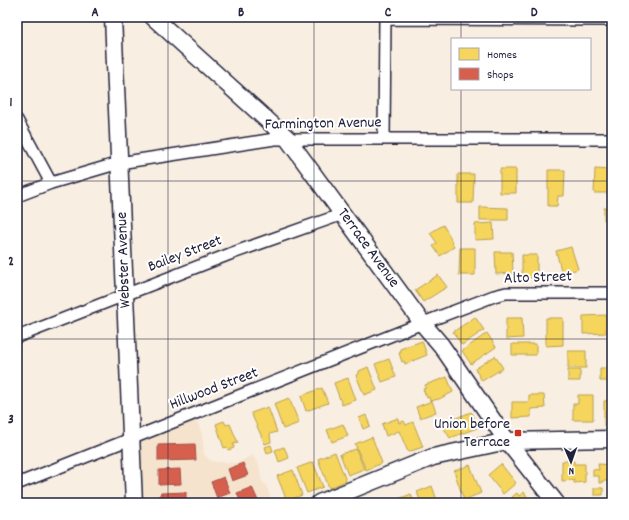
<svg xmlns="http://www.w3.org/2000/svg" width="629" height="520" viewBox="0 0 629 520" font-family="Dekko,sans-serif">
	<rect width="100%" height="100%" fill="#f9eee2"/>
	<filter id="ink" filterUnits="userSpaceOnUse"><feTurbulence type="fractalNoise" baseFrequency=".025" numOctaves="2"/><feDisplacementMap in="SourceGraphic" scale="8" xChannelSelector="R" yChannelSelector="G"/><feConvolveMatrix kernelMatrix="1 2 1 2 8 2 1 2 1" color-interpolation-filters="sRGB"/></filter>
	<g filter="url(#ink)">
		<path fill="#f5e3cd" d="M193,412L202,434L204,454L209,460L215,462L238,463L252,455L259,465L262,481L267,487L272,503H134L130,438Z"/>
		<path fill="#f6d55c" stroke="#b69f52" d="M500,169H516V193H500Z
			M595,169L611,170V193H594Z
			M548,170H565L564,196H558L557,206H548Z
			M458,174H474L473,203H458Z
			M480,207L508,208V220H480Z
			M604,208H612V220H604Z
			M493,223L494,239L475,240V224Z
			M443,225L449,235L454,247L440,256L433,246L437,243L430,233Z
			M571,247L578,269L562,274L556,251Z
			M460,248H475V275H459Z
			M495,252H512L513,273L496,274Z
			M522,255H537V278L522,277Z
			M438,275L447,287L423,302L415,290Z
			M606,315V333L583,334V316Z
			M475,317L484,330L462,345L453,332Z
			M506,318H522L523,338L506,339Z
			M546,318H563V345L546,346Z
			M487,333L496,347L471,364L462,351Z
			M422,341L427,355L405,364L404,361L402,362L399,353L401,352L400,349Z
			M512,344H536V355H512Z
			M568,351H586V368H568Z
			M495,356L503,368L482,381L475,369Z
			M389,359L396,377L382,382L375,364Z
			M368,367L377,390L364,395L356,375L359,374V371Z
			M600,368H611L612,381H600Z
			M568,370H580V381H568Z
			M447,377L453,392L439,399L430,401L429,397L427,398L423,389L426,388L425,385Z
			M348,378L356,400L342,405L334,383Z
			M322,388L328,403L306,411L301,396Z
			M529,395H544L545,408L531,409V417L512,418V402H529Z
			M578,395H593V420H573V404H578Z
			M289,398L299,423L283,429L274,404Z
			M612,400V425L604,426V401Z
			M432,401L436,412L420,418L416,407Z
			M268,407L277,432L270,434L271,442L265,444L251,413Z
			M471,412L473,414L477,428L450,438L443,427L445,426L444,423Z
			M366,415L370,426L363,429L359,418Z
			M398,418L399,423L404,421L406,425L413,422L423,447L408,452L399,431L386,436L382,424Z
			M224,421L226,425L230,424L238,443L233,444L234,448L228,450L227,447L224,448L216,424Z
			M343,424L348,436L332,442L327,430Z
			M372,437L382,463L366,470L355,444Z
			M271,445L273,451L267,453L265,447Z
			M284,447L289,458L279,462L275,450Z
			M356,449L364,469L348,475L340,454Z
			M335,452L346,481L329,488L318,459Z
			M562,461H574V464H585V482L574,483V480L562,481Z
			M313,462L323,487L307,493L297,468Z
			M501,464L516,483L503,494L488,475Z
			M598,464L612,465V481H602V483H599V476H593V469L599,470Z
			M470,465L481,493L464,500L454,471Z
			M293,470L302,495L287,501L277,476Z
			M432,486L438,503H421L417,492Z
			M594,488H603V495H594Z
			M524,492L531,503H511L514,499L512,497L517,493L519,496Z
			M411,494L414,503H397L396,500Z"/>
		<path fill="#d6604d" stroke="#a04d48" d="M195,444L196,460L158,461V445Z
			M243,463L248,475L232,481L228,469Z
			M180,469L181,484L159,485V470Z
			M224,477L230,493L217,498L211,482Z
			M252,487L259,503H241L237,493Z
			M186,492V501H182V503H158L157,500L160,499L159,496L161,493Z"/>
		<g fill="none" stroke-linecap="round" stroke-linejoin="round">
			<defs>
				<path id="street" d="M385,19L612,20
					M17,120L51,183
					M384,139L385,17
					M17,196L51,183L119,163L275,139H612
					M17,337L230,254L343,214
					M17,484L410,328L494,296L506,293H612"/>
				<path id="secondary" d="M113,17L134,503
					M153,17L287,138L423,324L441,345L507,441L556,503
					M319,503L433,457L507,441L612,439"/>
			</defs>
			<use href="#street" stroke="#22223b" stroke-width="14"/>
			<use href="#secondary" stroke="#22223b" stroke-width="19"/>
			<use href="#street" stroke="#fff" stroke-width="11"/>
			<use href="#secondary" stroke="#fff" stroke-width="16"/>
		</g>
	</g>
	<path fill="none" stroke="#22223b" stroke-width="1" stroke-opacity="0.55" d="M168,17V503M314,17V503M461,17V39M461,89V503M17,181H612M17,339H612"/>
	<rect fill="#c8321e" stroke="#fff" stroke-width="1.5" x="514" y="429" width="8" height="8" rx="2"/>
	<g text-anchor="middle" dominant-baseline="central" stroke-width="4" stroke-linejoin="round" paint-order="stroke">
		<g font-size="16" fill="#22223b" stroke="#fff">
			<text transform="translate(323 124) rotate(-1)">Farmington Avenue</text>
			<text transform="translate(368 248) rotate(54)">Terrace Avenue</text>
			<text transform="translate(185 254) rotate(-21)">Bailey Street</text>
			<text transform="translate(124 260) rotate(-92)">Webster Avenue</text>
			<text transform="translate(538 278) rotate(-2)">Alto Street</text>
			<text transform="translate(214 389) rotate(-21)">Hillwood Street</text>
		</g>
		<g font-size="16" fill="#22223b" stroke="#fff" text-anchor="end">
			<text x="510" y="424">Union before<tspan x="510" dy="18">Terrace</tspan></text>
		</g>
	</g>
	<rect width="629" height="520" fill="none" stroke="#fff" stroke-width="44"/>
	<rect x="451" y="38" width="140" height="52" fill="#ffffff" stroke="#a7a7b1"/>
	<rect x="459" y="48" width="20" height="12" fill="#f6d55c" stroke="#a7a7b1"/>
	<text x="487" y="58" font-size="12" fill="#22223b">Homes</text>
	<rect x="459" y="68" width="20" height="12" fill="#d6604d" stroke="#a7a7b1"/>
	<text x="487" y="78" font-size="12" fill="#22223b">Shops</text>
	<g transform="translate(571 462) rotate(178)" stroke="#ffffff" stroke-width="3" paint-order="stroke">
	<path d="M0-3L7 15L0 10L-7 15Z" fill="#22223b"/>
	<text y="-6" font-size="11" font-weight="bold" text-anchor="middle" fill="#22223b">N</text>
	</g>
	<rect x="22" y="22" width="585" height="476" fill="none" stroke="#22223b" stroke-width="1.5"/>
	<g font-size="13" text-anchor="middle" font-weight="bold" fill="#22223b">
		<text x="95" y="16">A</text>
		<text x="241" y="16">B</text>
		<text x="388" y="16">C</text>
		<text x="534" y="16">D</text>
		<text x="11" y="106">1</text>
		<text x="11" y="265">2</text>
		<text x="11" y="423">3</text>
	</g>
</svg>
